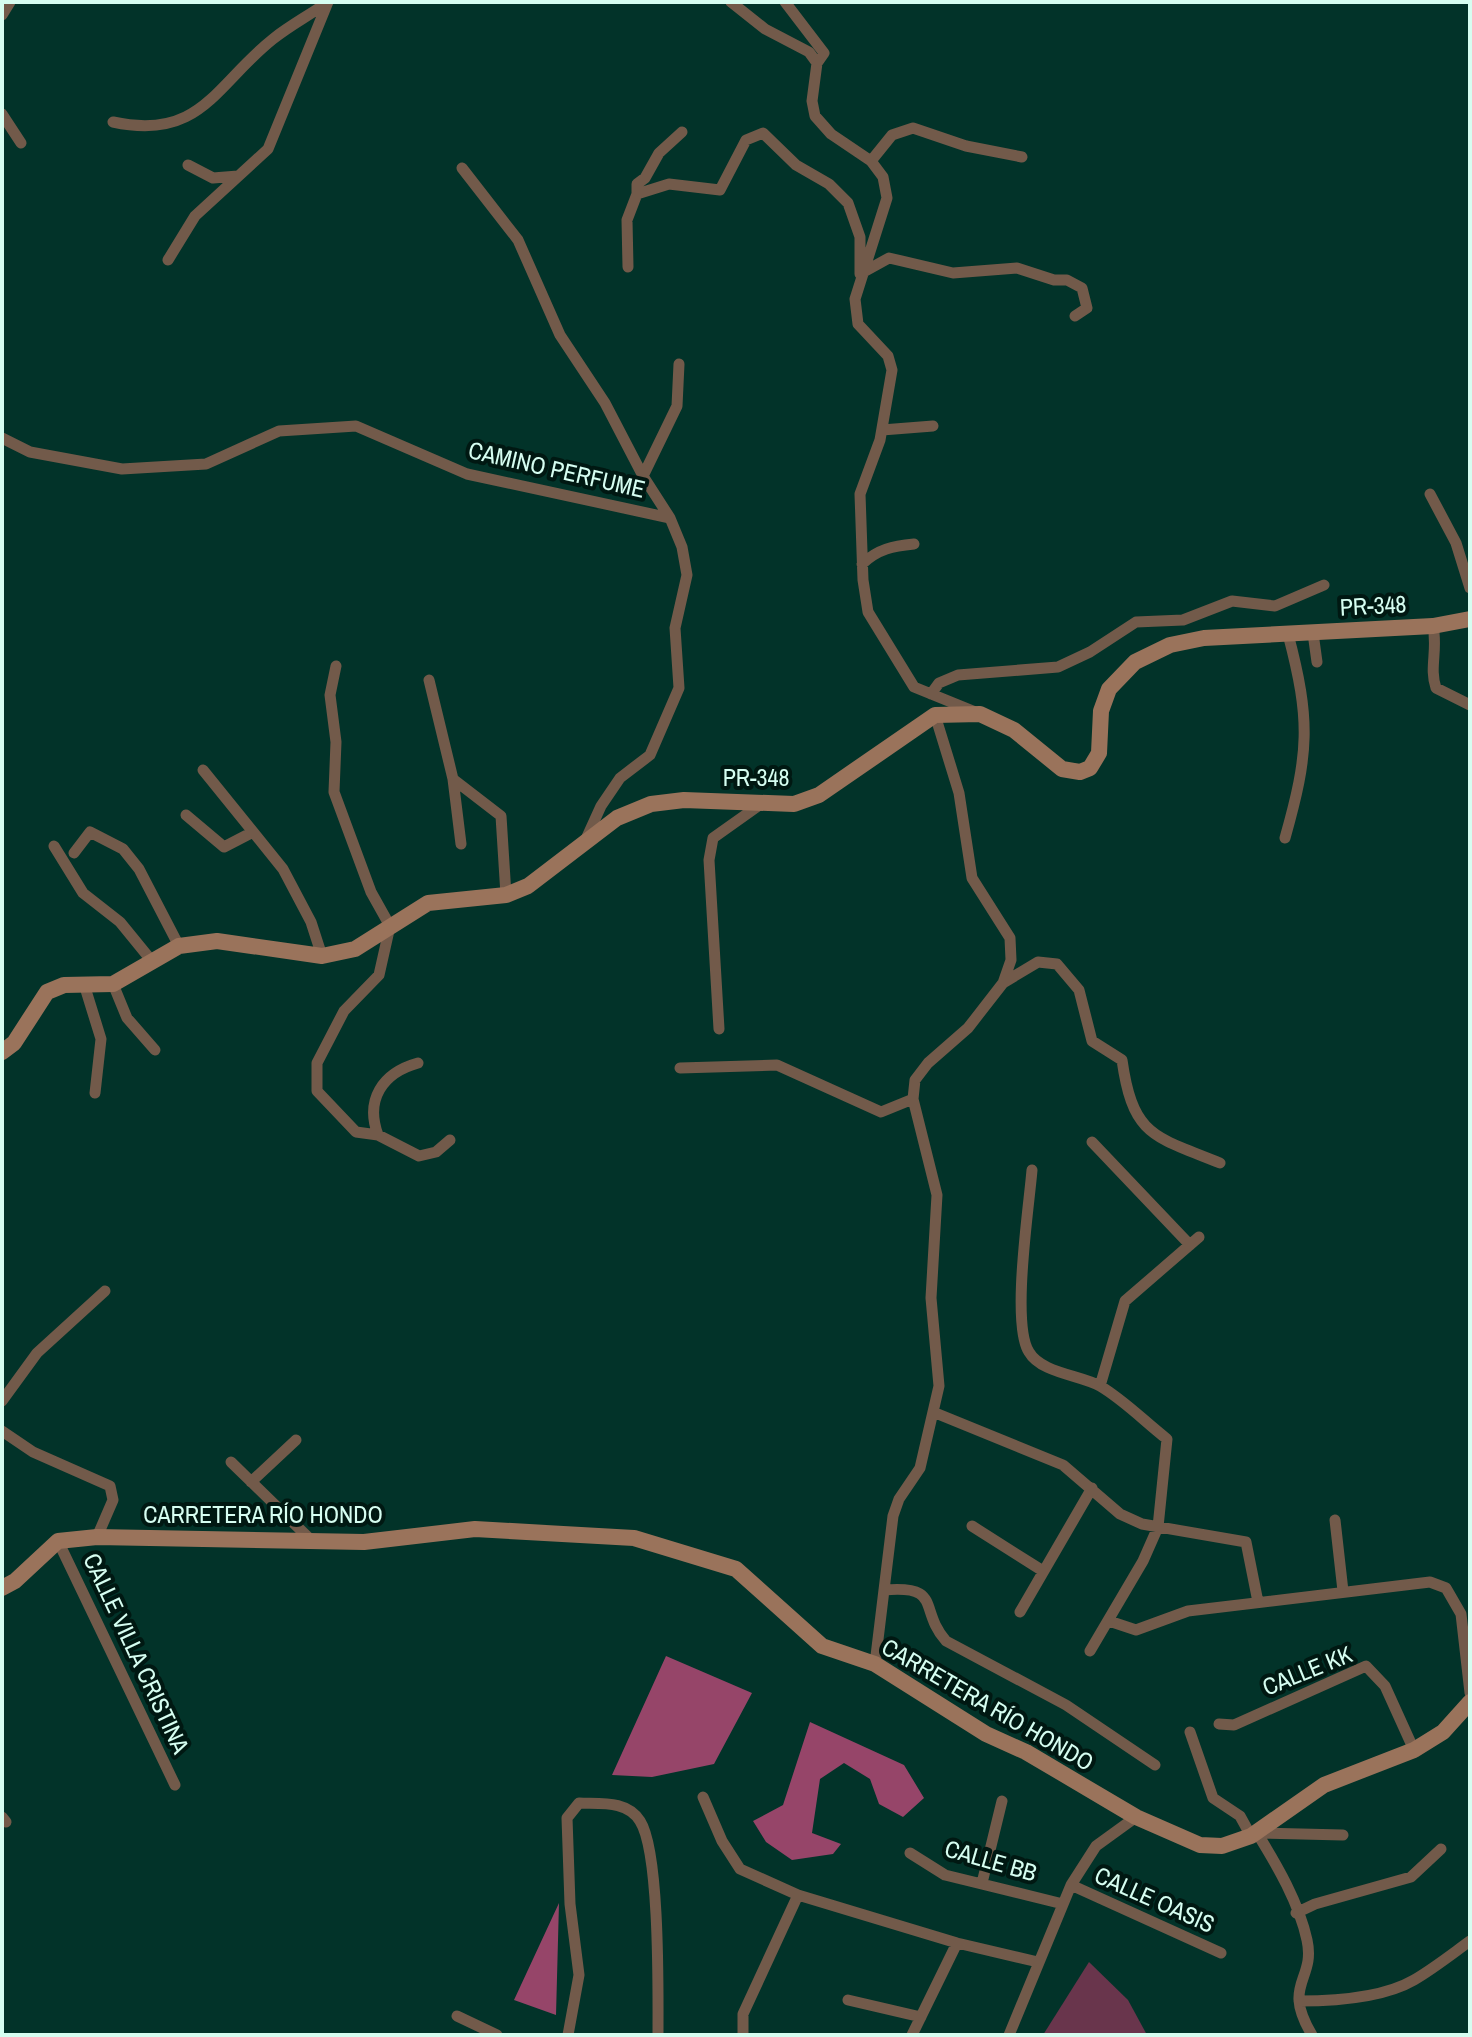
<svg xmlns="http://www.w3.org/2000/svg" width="1472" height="2037" viewBox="0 0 1472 2037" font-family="'Archivo Narrow',sans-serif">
	<rect width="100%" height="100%" fill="#023329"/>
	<path fill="#69354c" d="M1089,1962L1128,2000L1147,2035H1043Z"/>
	<path fill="#964569" d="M666,1656L752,1693L714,1764L652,1777L612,1775Z
		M810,1722L904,1765L924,1798L903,1817L879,1804L870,1779L844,1763L820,1779L812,1833L841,1844L833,1854L792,1860L766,1842L753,1821L783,1805Z
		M559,1903L556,2015L514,2000Z"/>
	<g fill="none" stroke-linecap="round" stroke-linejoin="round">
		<path stroke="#725a4a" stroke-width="11" d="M731,2L765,29L809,52L817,63L812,101L815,116L831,134L871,161L883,177L887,198L855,299L858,324L888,356L892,370L880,440L860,494L863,580L868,612L914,687L973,711
			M785,2L824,53L817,63
			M2,15L10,2
			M2,114L21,143
			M113,122C201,141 215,85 273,39C289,26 308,16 325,4
			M871,161L892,135L913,128L966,146L1022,157
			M188,165L213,178L238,176
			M462,168L518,240L560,335L605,403L643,476L670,518L682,547L687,575L675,628L679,688L650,755L620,778L601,806L586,839
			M637,194L669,184L720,190L746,140L763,133L796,165L829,184L848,203L860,237V274L889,258L953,273L1017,268L1054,280H1067L1082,288L1087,308L1075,316
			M168,260L195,216L268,149L328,2
			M628,267L627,220L637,194V184L645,178L659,153L682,132
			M882,430L933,426
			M2,438L30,452L122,469L206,464L279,431L356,426L467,474L670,518
			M643,476L677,406L679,364
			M1430,494L1456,543L1470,588
			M862,564C878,549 893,546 914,544
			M1433,626C1438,650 1429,668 1436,688L1470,705
			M1313,633L1317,662
			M336,666L330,695L336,742L334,792L371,892L390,926L379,975L344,1011L317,1063V1091L356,1132L378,1135L419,1156L436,1152L450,1140
			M429,680L453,779L501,816L506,895
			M931,694L939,683L958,675L1058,667L1090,652L1136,622L1183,620L1232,601L1275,606L1324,585
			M203,770L283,869L311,922L322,956
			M453,779L461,844
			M186,815L224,847L251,833
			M1285,838C1309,753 1311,721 1288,634
			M54,846L83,893L120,922L151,960
			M74,853L90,832L123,849L139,869L179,946
			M1003,983L1038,962L1057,964L1079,990L1092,1041L1122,1060C1133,1137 1154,1136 1220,1163
			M84,984L101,1039L95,1093
			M113,984L127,1018L155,1050
			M719,1029L709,860L713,838L761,804
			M680,1068L777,1065L881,1112L913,1099
			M378,1135C365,1100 382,1073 418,1063
			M1092,1142L1190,1245
			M1032,1170C1029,1207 1011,1324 1029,1352C1041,1373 1080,1375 1100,1386C1124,1400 1145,1422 1167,1439L1158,1527L1143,1561L1090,1651
			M1100,1386L1125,1301L1199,1237
			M2,1401L37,1353L105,1291
			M933,1412L1063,1465L1120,1514L1142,1524L1246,1542L1258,1602
			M2,1431L33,1452L110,1486L113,1500L97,1537
			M231,1462L313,1542
			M251,1482L296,1440
			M1335,1520L1343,1591
			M972,1526L1043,1571
			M58,1541L175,1785
			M884,1590C943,1585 918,1609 946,1641L1066,1705L1155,1765
			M1020,1612L1092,1488
			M1109,1621L1136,1630L1188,1611L1430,1582L1446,1588L1461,1614L1470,1693
			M875,1664L893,1516L899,1499L920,1468L939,1386L931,1298L937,1195L913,1099L915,1080L928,1063L968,1028L1003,983L1011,960L1010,938L972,878L959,793L935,715
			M1219,1724L1234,1725L1366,1666L1385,1686L1414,1750
			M1190,1732L1213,1798L1240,1816L1251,1836
			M703,1797L722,1841L740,1869L798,1895L957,1943L1038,1962
			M2,1817L6,1822
			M1257,1833C1277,1865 1299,1903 1307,1940C1316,1981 1281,1983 1312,2035
			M1257,1833L1343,1835
			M910,1853L945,1875L1063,1904
			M982,1883L1002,1801
			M1071,1885L1221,1953
			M1296,1913L1315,1904L1411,1877L1441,1849
			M848,2000L921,2017
			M1299,2001C1333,2001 1383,1998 1414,1980C1433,1969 1452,1954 1470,1941
			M457,2016L497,2035
			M568,2035L579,1975L570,1904L567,1818L579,1803C600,1804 627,1800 640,1821C660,1852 658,1993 658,2035
			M743,2035V2014L798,1895
			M912,2035L957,1943
			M1009,2035L1071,1885L1096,1846L1136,1817"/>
		<path stroke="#9a735b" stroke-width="16" d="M2,1052L14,1043L47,992L64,985L113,984L179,946L217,941L322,956L355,949L428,903L506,895L528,886L617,818L651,804L684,800L794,804L819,795L935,715L980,714L1014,730L1062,769L1080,772L1090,768L1099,753L1101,711L1109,689L1135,662L1170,645L1204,638L1433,626L1470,619
			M2,1588L15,1581L58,1541L97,1537L364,1542L475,1529L634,1538L736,1569L822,1646L875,1664L986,1734L1026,1752L1136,1817L1200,1845L1222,1846L1251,1836L1324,1785L1414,1750L1443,1732L1470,1702"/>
	</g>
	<g text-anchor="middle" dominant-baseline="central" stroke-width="8" stroke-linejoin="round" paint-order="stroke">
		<g font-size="24" fill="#d6fef1" stroke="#001812">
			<text transform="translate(557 469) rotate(13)">CAMINO PERFUME</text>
			<text transform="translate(1373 605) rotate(-3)">PR-348</text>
			<text x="756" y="777">PR-348</text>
			<text x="263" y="1514">CARRETERA RÍO HONDO</text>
			<text transform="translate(137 1653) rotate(65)">CALLE VILLA CRISTINA</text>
			<text transform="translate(1307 1670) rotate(-22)">CALLE KK</text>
			<text transform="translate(988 1704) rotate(30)">CARRETERA RÍO HONDO</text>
			<text transform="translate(991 1860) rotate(16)">CALLE BB</text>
			<text transform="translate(1155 1899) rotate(24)">CALLE OASIS</text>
		</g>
	</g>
	<rect width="1472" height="2037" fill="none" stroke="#d6fef1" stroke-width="8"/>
</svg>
